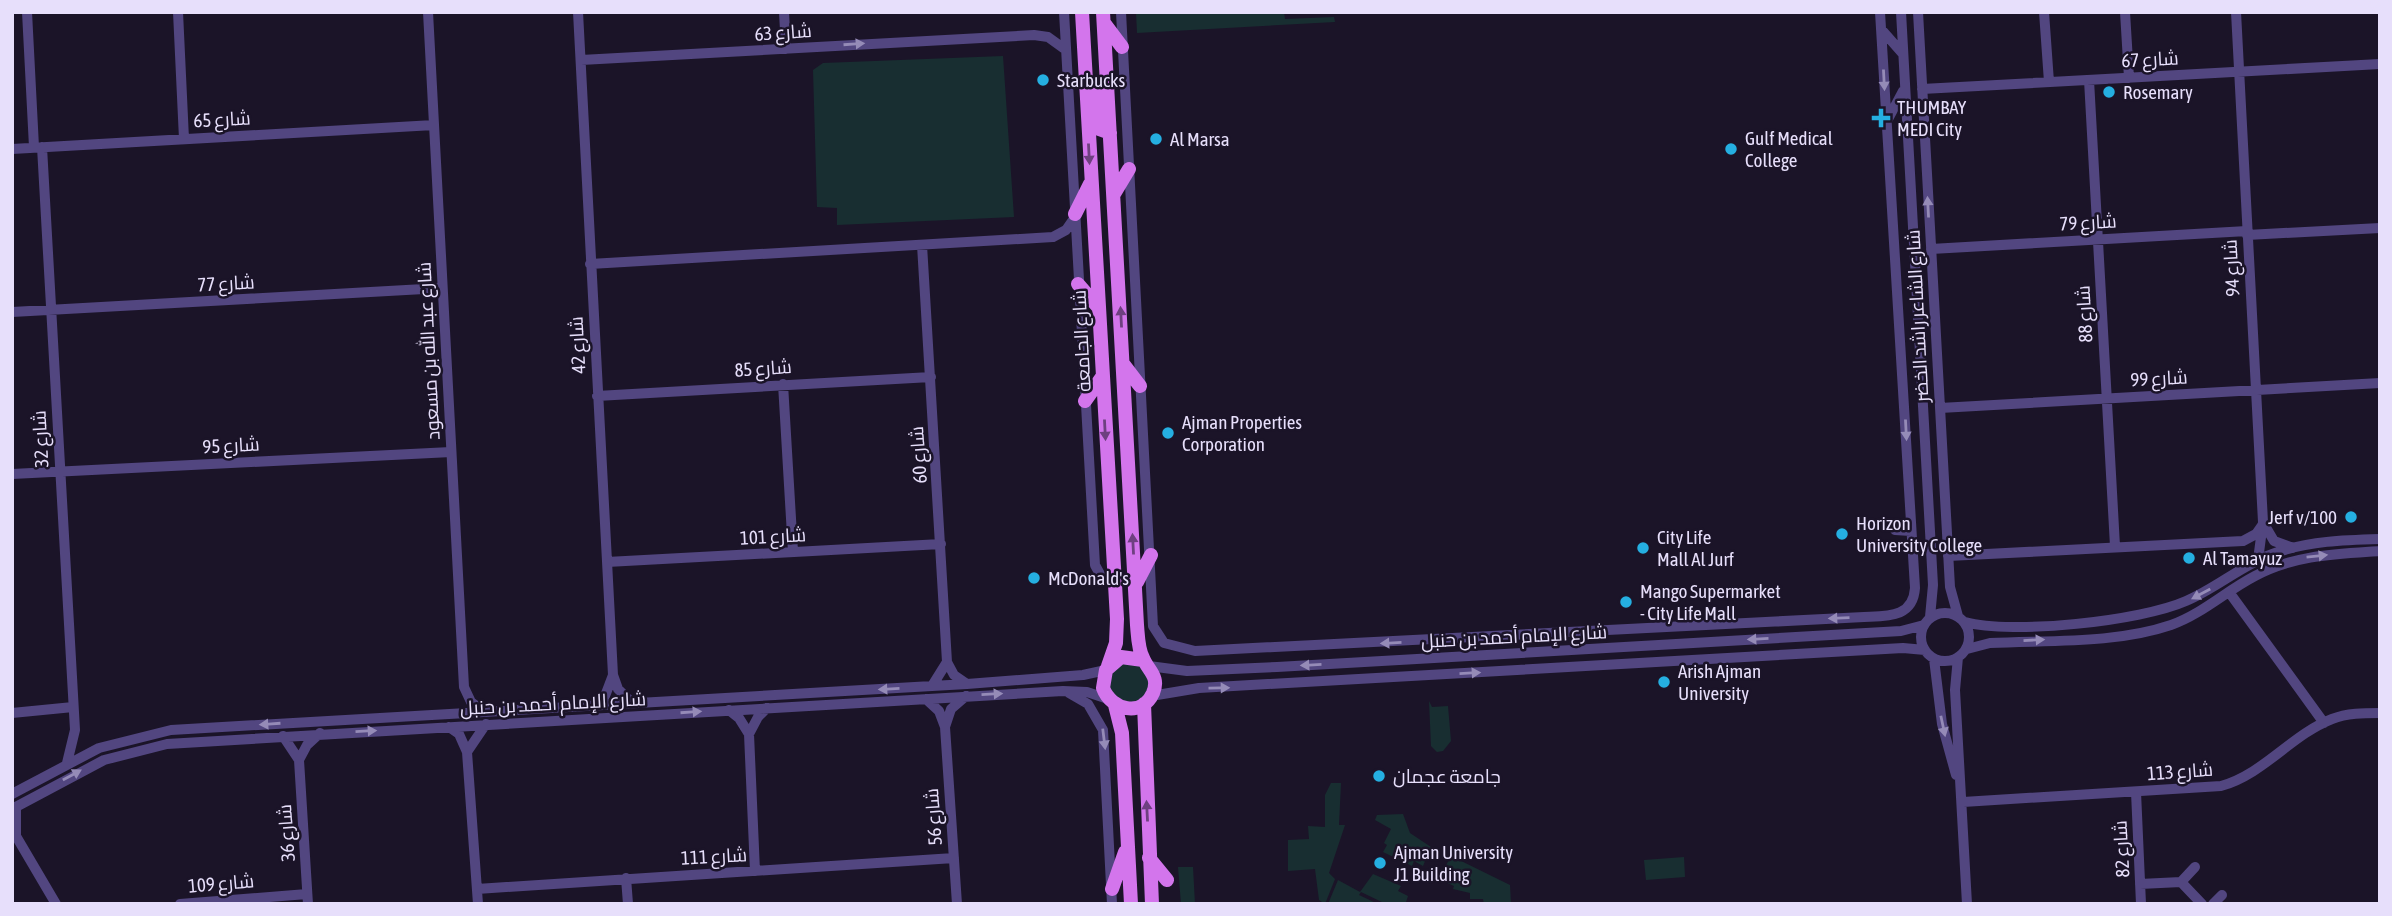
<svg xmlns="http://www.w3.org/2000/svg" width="2392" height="916" viewBox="0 0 2392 916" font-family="'Asap Condensed',Cairo,sans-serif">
	<rect width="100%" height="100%" fill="#1b1428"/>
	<path fill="#182e31" d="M1136,12H1284L1285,19L1334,17L1335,22L1137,33Z
		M1003,56L1014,217L837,225V208L817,207L813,70L823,63Z
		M1123,660L1146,666L1150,693L1128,706L1108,691V675Z
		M1429,701L1432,707L1448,706L1451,741L1443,751L1437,752L1431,746Z
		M1331,783H1341L1339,825H1345L1329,873L1335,879L1325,904L1319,900L1315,869L1288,871V840L1309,839L1308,826L1325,827V795Z
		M1403,814L1410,833L1431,847L1423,866L1414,861L1412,866L1383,852L1387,845L1384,843L1391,829L1375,820L1377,815Z
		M1451,856L1510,885L1511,904H1484L1483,899H1470V893L1453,889L1454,886L1443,881L1445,875L1442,873Z
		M1684,857L1685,877L1646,880L1644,860Z
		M1178,867H1193L1195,904H1181Z
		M1373,874L1401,886L1398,891L1408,896L1406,902L1410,904H1386L1361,892L1359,895L1378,904H1328L1338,880L1360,892Z"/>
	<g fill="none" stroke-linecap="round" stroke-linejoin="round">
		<path stroke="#524680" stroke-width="10" d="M27,12L34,147
			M178,12L184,139
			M428,12L464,687L471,702L483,711
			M578,12L613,675L618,689L632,703
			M784,12L786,49
			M1064,12L1095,565L1101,576L1114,584
			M1121,12L1153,626L1164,643L1195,651L1864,617C1887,616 1913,618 1915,588L1880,12
			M1901,12L1933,585L1930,617
			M1918,12L1950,587L1958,616
			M2044,12L2049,82
			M2125,12L2129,78
			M2236,12L2263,522L2258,560
			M1881,29L1903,54
			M581,60L1034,35L1048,37L1066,50
			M2089,80L2115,546
			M1922,89L2380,64
			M1886,123L1903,91
			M42,147L75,730L67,763
			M12,149L434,125
			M2247,235L2380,228
			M922,245L947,662L932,686
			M1931,249L2247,231
			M590,264L1053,237L1066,230L1075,217
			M12,312L442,288
			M783,384L793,552
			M597,396L931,377
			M1940,408L2380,383
			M12,474L451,452
			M2264,524L2274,541L2293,548
			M1895,530L1911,531
			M1948,556L2243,541L2256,534L2263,524
			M607,562L941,544
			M2229,592L2324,723
			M1921 637a24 24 0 1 1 48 0a24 24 0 1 1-48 0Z
			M1965,622C2012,635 2141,621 2186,601C2217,588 2243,564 2275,553C2309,541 2344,540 2380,539
			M1967,649L1990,643C2049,640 2115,644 2171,625C2202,614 2226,591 2255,576C2294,555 2336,554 2380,551
			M1958,657L1955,690L1967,904
			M1934,659L1942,724L1956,775
			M947,662L954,675L967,684
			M1149,666L1187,671L1277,667L1901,631L1924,625
			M1069,693L1088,704L1103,730L1112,904
			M1151,696L1199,688L1903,648L1925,650
			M926,699L939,711L945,727L957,904
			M594,706L605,696L613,675
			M729,710L739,718L749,734
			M12,713L73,707
			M449,727L459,734L467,752L478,904
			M945,727L951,709L966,696
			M283,736L299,760L308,904
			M467,752L486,724
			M299,760L307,745L320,733
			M2136,792L2141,904
			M12,794L99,748L171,730L967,684L1083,675L1106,670
			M1963,802L2221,786C2264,774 2291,735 2332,719C2347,713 2364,713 2380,713
			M16,807V836L56,904
			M12,809L104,760L167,744L1063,691L1087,692L1108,699
			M755,871L749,734L758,717L767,708
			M626,878L628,904
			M2181,882L2202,904
			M2140,884L2181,882L2195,867
			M477,889L954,858
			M180,904L307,894
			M2213,904L2222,895"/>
		<path stroke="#d375ec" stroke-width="14" d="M1082,12L1117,619L1116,643L1108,666
			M1103,12L1137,625C1138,636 1138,649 1143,658C1148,671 1160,676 1153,693C1142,718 1111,710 1103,688L1106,670L1121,657L1143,660
			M1104,23L1122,47
			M1096,93L1099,129L1110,133
			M1114,194L1129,169
			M1075,214L1090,184
			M1078,284L1098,307
			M1124,365L1140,386
			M1085,401L1102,377
			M1137,582L1151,555
			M1144,704L1152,904
			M1115,705L1122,733L1131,904
			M1149,858L1167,880
			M1112,889L1125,852"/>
	</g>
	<defs><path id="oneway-solid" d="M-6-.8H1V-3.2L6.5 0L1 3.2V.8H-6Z" transform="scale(1.75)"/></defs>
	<g fill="#958bb7">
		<use href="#oneway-solid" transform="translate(854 44) rotate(-4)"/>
		<use href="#oneway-solid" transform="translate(1884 80) rotate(87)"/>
		<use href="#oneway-solid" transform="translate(1928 207) rotate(-93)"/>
		<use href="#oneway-solid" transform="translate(1906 430) rotate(87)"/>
		<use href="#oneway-solid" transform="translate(2317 556) rotate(-6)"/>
		<use href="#oneway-solid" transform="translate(2201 594) rotate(152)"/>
		<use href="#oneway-solid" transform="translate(1839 618) rotate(178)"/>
		<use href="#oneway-solid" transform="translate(1758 639) rotate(177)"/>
		<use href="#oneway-solid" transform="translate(2034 640) rotate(-3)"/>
		<use href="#oneway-solid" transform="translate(1391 643) rotate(177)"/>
		<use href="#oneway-solid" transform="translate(1311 665) rotate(177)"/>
		<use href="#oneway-solid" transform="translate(1470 673) rotate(-3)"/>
		<use href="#oneway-solid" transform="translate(1219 688) rotate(-1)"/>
		<use href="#oneway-solid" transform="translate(889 689) rotate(177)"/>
		<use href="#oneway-solid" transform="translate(992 694) rotate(-3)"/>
		<use href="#oneway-solid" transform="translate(691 712) rotate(-4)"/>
		<use href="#oneway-solid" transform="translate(270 724) rotate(176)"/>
		<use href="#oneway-solid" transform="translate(1943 726) rotate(78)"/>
		<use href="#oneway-solid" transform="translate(366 731) rotate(-3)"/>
		<use href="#oneway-solid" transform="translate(1104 739) rotate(83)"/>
		<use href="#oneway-solid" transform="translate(72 775) rotate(-29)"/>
	</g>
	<g fill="#6e4080">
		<use href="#oneway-solid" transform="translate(1089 154) rotate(87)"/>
		<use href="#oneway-solid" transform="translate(1121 317) rotate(-93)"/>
		<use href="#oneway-solid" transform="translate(1105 430) rotate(87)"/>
		<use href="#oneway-solid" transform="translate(1133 544) rotate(-93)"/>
		<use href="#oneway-solid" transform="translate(1147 811) rotate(-93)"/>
	</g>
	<g fill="#25afe1" stroke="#1b1428" stroke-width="2.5">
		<circle cx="1043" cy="80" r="7"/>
		<circle cx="2109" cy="92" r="7"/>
		<path d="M1877.5 107.5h7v7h7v7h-7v7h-7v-7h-7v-7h7z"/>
		<circle cx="1156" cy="139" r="7"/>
		<circle cx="1731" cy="149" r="7"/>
		<circle cx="1168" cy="433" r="7"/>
		<circle cx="2351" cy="517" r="7"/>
		<circle cx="1842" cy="534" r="7"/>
		<circle cx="1643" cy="548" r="7"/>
		<circle cx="2189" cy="558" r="7"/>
		<circle cx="1034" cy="578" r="7"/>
		<circle cx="1626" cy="602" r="7"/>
		<circle cx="1664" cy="682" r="7"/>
		<circle cx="1379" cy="776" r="7"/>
		<circle cx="1380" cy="863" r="7"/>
	</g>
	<g text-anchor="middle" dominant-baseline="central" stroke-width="5" stroke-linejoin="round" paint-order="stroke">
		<g font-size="19" fill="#e7dffb" stroke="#1b1428">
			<text transform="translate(783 32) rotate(-4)">شارع 63</text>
			<text transform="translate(2150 59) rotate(-3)">شارع 67</text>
			<text transform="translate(222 119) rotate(-3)">شارع 65</text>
			<text transform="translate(2088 222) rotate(-3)">شارع 79</text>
			<text transform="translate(2231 268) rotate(-93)">شارع 94</text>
			<text transform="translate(226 283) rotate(-3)">شارع 77</text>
			<text transform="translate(2084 314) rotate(-93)">شارع 88</text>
			<text transform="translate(1917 316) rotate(-93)">شارع الشاعر راشد الخضر</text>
			<text transform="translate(1081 341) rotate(-93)">شارع الجامعة</text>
			<text transform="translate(577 345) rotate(-93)">شارع 42</text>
			<text transform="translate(428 351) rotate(-93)">شارع عبد الله بن مسعود</text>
			<text transform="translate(763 368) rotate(-4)">شارع 85</text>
			<text transform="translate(2159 378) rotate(-3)">شارع 99</text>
			<text transform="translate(40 439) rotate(-93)">شارع 32</text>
			<text transform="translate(231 445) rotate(-3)">شارع 95</text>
			<text transform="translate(918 455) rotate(-94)">شارع 60</text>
			<text transform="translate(773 536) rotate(-3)">شارع 101</text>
			<text transform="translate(1514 636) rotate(-3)">شارع الإمام أحمد بن حنبل</text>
			<text transform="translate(553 703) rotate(-3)">شارع الإمام أحمد بن حنبل</text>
			<text transform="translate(2180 771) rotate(-4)">شارع 113</text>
			<text transform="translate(933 817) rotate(-94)">شارع 56</text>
			<text transform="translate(286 833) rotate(-94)">شارع 36</text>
			<text transform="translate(2121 849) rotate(-93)">شارع 82</text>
			<text transform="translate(714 856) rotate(-3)">شارع 111</text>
			<text transform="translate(221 883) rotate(-5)">شارع 109</text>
		</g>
		<g font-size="19" fill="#e7dffb" stroke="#1b1428" text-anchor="start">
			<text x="1057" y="80">Starbucks</text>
			<text x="2123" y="92">Rosemary</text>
			<text x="1897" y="107">THUMBAY<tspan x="1897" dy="22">MEDI City</tspan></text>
			<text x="1745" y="138">Gulf Medical<tspan x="1745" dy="22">College</tspan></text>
			<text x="1170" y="139">Al Marsa</text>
			<text x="1182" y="422">Ajman Properties<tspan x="1182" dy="22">Corporation</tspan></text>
			<text x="2337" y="517" text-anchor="end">Jerf v/100</text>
			<text x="1856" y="523">Horizon<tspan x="1856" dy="22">University College</tspan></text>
			<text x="1657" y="537">City Life<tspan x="1657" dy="22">Mall Al Jurf</tspan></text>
			<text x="2203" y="558">Al Tamayuz</text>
			<text x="1048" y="578">McDonald's</text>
			<text x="1640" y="591">Mango Supermarket<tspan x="1640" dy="22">- City Life Mall</tspan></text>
			<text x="1678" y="671">Arish Ajman<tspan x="1678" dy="22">University</tspan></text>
			<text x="1393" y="776">جامعة عجمان</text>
			<text x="1394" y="852">Ajman University<tspan x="1394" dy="22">J1 Building</tspan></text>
		</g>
	</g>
	<rect width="2392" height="916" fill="none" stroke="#e7dffb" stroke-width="28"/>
</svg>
